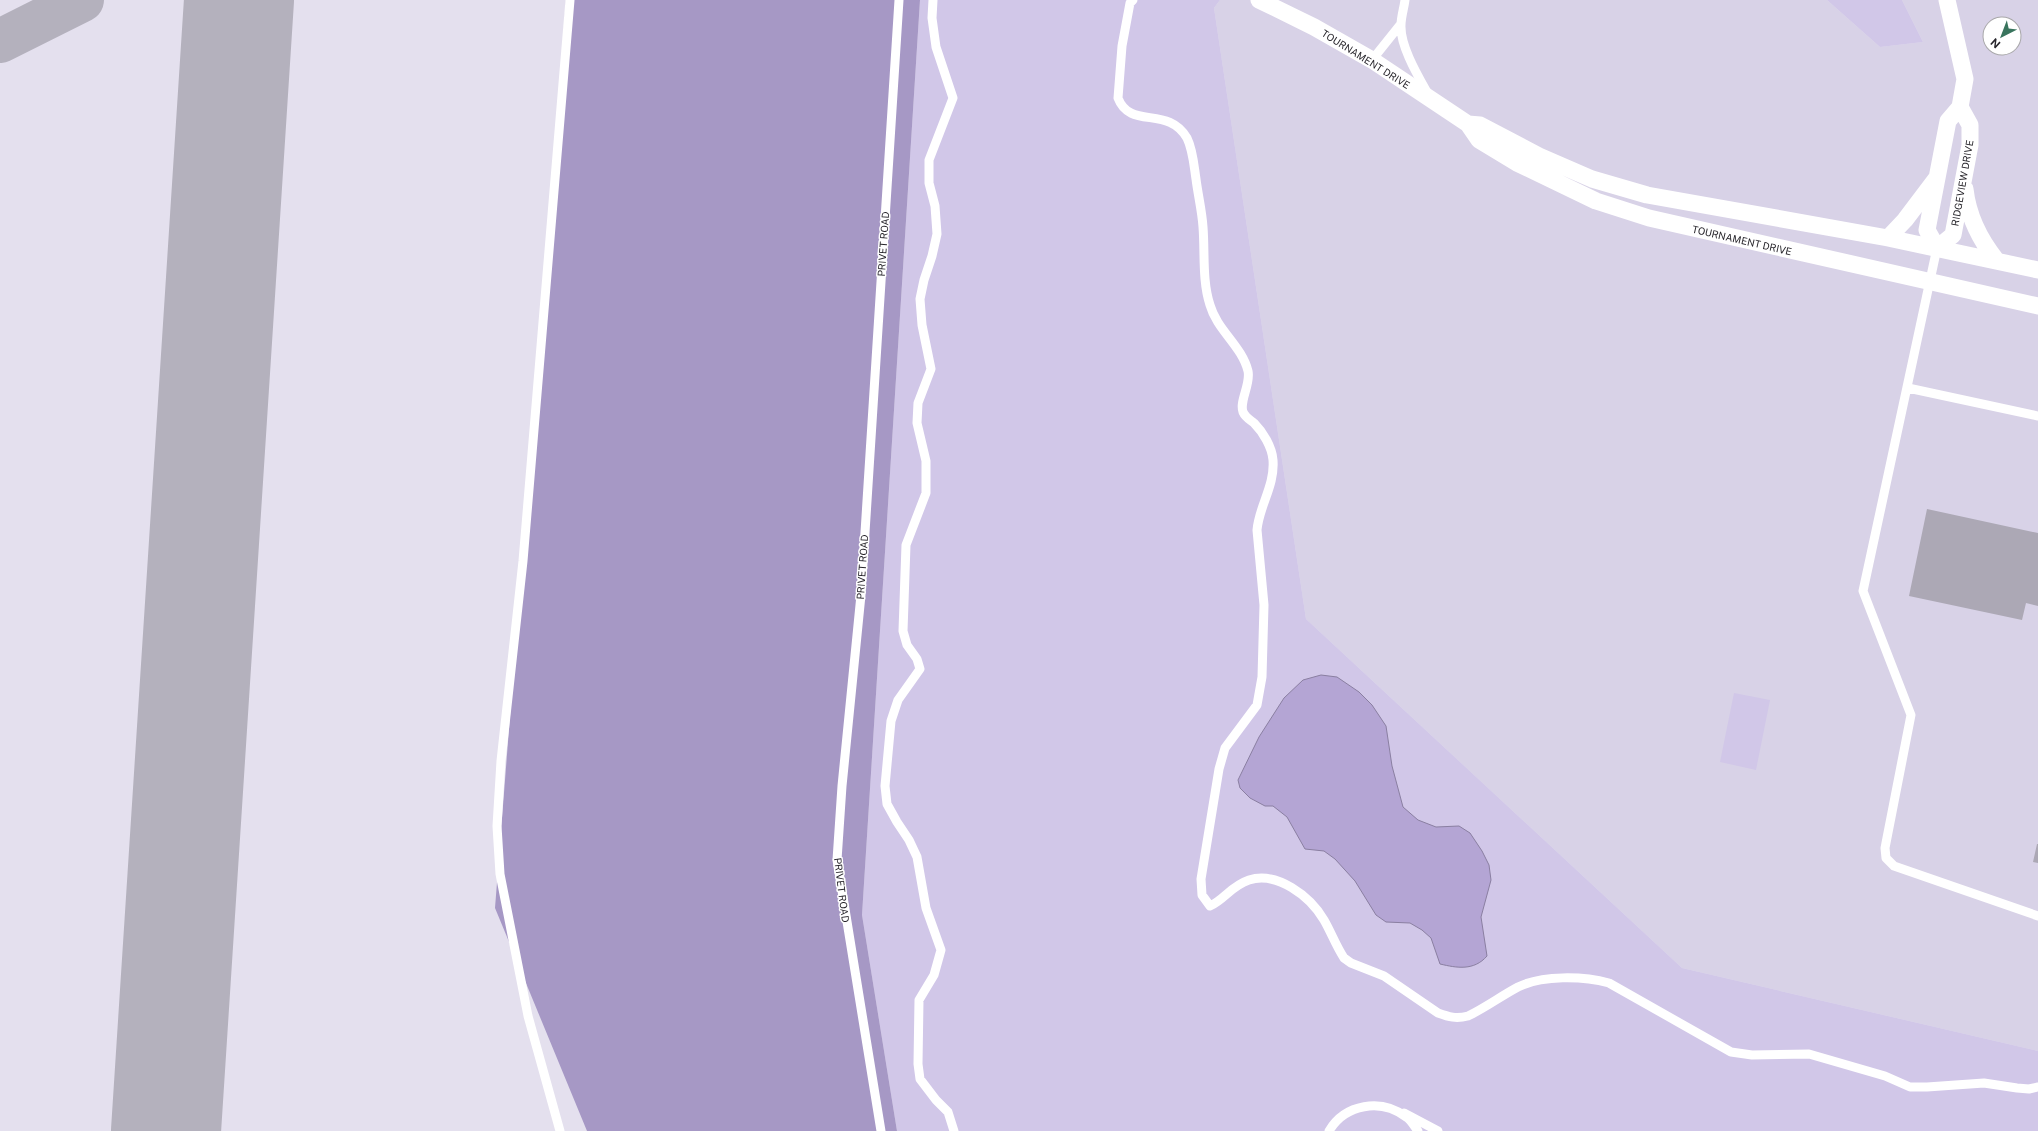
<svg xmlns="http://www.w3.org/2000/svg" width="2038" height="1131" viewBox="0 0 2038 1131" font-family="'Public Sans',sans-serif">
	<rect width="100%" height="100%" fill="#e4e0ee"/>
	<path fill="#d8d2e7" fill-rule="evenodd" d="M1220,0H1827L1880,47L1923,42L1902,0H2038V1051L1682,968L1306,619L1214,8ZM1990,24H2014V48H1990Z"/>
	<path fill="#d1c7e8" d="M920,0H1220L1214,8L1306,619L1682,968L2038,1051V1131H897L862,915Z
		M1827,0H1902L1923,42L1880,47Z
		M1734,693L1770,700L1756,770L1720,762Z"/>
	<path fill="#a698c5" d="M566,0H920L862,915L897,1131H587L495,908Z"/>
	<path fill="#b4a5d4" stroke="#8a7fa1" d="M1321,675L1337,677L1359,692L1372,705L1386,726L1392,766L1403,807L1418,820L1436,827L1459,826L1470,833L1482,851L1489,865L1491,880L1481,917L1487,956C1474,971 1457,968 1440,964L1431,938L1422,930L1410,923L1386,922L1376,915L1355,881L1335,859L1324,851L1305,849L1287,817L1273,806H1265L1250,798L1240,788L1238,780L1259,737L1284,698L1303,680Z"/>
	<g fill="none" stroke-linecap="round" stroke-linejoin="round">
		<path stroke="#b4b1bd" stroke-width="44" d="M224,0L238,21
			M0,41L82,0"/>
		<path stroke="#b4b1bd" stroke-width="110" d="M166,1131L239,0"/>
	</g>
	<path fill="#aca8b5" d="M1927,509L2038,533V606L2026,603L2022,620L1909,596Z
		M2037,844H2038V863L2033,862Z"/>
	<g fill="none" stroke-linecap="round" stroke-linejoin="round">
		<path stroke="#fff" stroke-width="9" d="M933,0L932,18L936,47L953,98L929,160V183L935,206L937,234L932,256L924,280L920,299L922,325L931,369L918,403L917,423L926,461V493L906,545L903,631L907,645L917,659L920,669L898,700L891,721L885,786L887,804L897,822L909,840L917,857L926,908L941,950L934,975L919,1000L918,1064L920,1079L936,1100L948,1112L954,1131
			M1133,0L1130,3L1122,46L1118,98C1130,130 1168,105 1187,138C1193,150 1194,166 1196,179C1198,195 1202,211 1203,227C1205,252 1202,281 1210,305C1217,330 1242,346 1248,371C1251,384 1239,401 1243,412C1245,417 1250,420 1254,423C1263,432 1272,447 1273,460C1275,486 1259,506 1257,530L1264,605L1262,677L1257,705L1225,748L1219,769L1201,879L1202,895L1210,906C1225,899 1231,886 1249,880C1277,871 1310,896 1324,920C1331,932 1336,946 1344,958L1351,963L1384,976L1438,1013C1449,1017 1456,1019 1468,1016C1485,1008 1501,996 1518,987C1542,975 1583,976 1609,983L1731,1052L1752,1055L1809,1054L1885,1076L1910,1087H1927L1984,1083L2017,1088L2029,1089L2038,1087
			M1405,0C1404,8 1401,17 1401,25C1400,46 1418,76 1428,94
			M1372,60L1400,25
			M1937,248L1863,591L1911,715L1885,848L1886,858L1894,866L2038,916
			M1908,388L2038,416
			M1404,1113L1438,1131
			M560,1131L528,1016L500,874L497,826L501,761L523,561L570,0
			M881,1131L837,860L842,786L861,595L899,0
			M1329,1131C1345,1104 1381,1098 1406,1117C1411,1120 1414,1126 1418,1131"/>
		<path stroke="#fff" stroke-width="17" d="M1259,0L1314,27L1372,60L1468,124L1479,140L1517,163L1596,201L1649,218L2038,306
			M1468,124L1480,125L1539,156L1592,179L1647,195L1888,238L2038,270
			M1965,189C1968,216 1980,240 1997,261
			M1888,238L1905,220L1936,179
			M1937,248L1927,230L1948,121L1960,107L1965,79L1947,0
			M1937,248L1953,235L1970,145V125L1960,107"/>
	</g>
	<g text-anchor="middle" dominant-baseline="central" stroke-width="3" stroke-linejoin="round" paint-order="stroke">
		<g font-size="10" fill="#27252b" stroke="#fff">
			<text transform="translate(1366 59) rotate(32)">TOURNAMENT DRIVE</text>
			<text transform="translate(1962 183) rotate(-80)">RIDGEVIEW DRIVE</text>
			<text transform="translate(1742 240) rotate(13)">TOURNAMENT DRIVE</text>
			<text transform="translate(883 244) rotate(-86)">PRIVET ROAD</text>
			<text transform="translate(862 567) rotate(-86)">PRIVET ROAD</text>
			<text transform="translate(842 890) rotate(83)">PRIVET ROAD</text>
		</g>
	</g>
	<g transform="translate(2002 36) rotate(222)"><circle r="19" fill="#ffffff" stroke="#a9a8aa"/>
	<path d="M0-3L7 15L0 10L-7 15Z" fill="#39745d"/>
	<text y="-6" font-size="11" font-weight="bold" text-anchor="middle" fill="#27252b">N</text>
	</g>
</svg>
